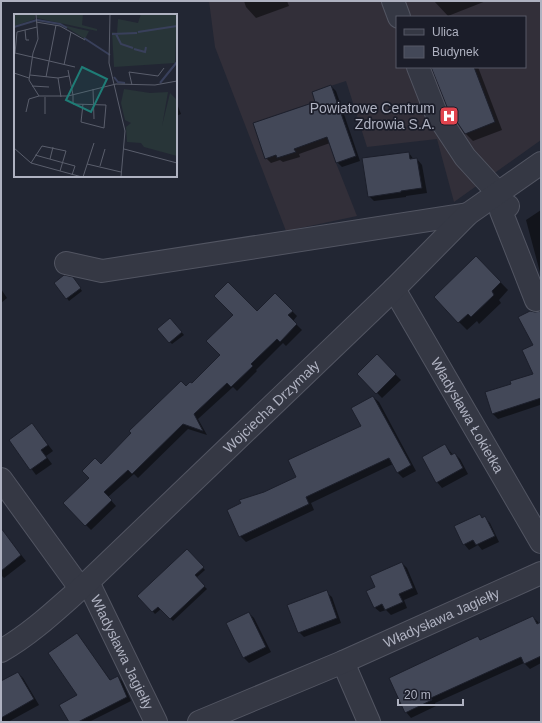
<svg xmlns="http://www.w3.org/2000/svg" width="542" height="723" viewBox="0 0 542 723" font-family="Helvetica,sans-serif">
	<rect width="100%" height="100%" fill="#222633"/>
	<path fill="#322f39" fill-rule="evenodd" d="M209,1H541V140L454,202L437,139L367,147L346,81L312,92L336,163L357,216L286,231L215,47ZM397,17H525V67H397Z"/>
	<path fill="#0007" d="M244,1H287L289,6L256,18L246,7Z
		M434,1H486L448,16Z
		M432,67H478L502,130L473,141L465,133Z
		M331,86L336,91L360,161L342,167L337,162L330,143L299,154L300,157L283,162L280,160L271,163L266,158Z
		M176,101L181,114L176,116Z
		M409,153L414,160L417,159L422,165L427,193L406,196V197L374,201L369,196Z
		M541,210V276L526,220Z
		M476,257L508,290L499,300L501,303L479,324L477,321L467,330L459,322Z
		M75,281L82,291L69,301L55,283Z
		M1,289L7,298L1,303Z
		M275,294L297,316L293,321L302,330L286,346L283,343L256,370L257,371L237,391L233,387L198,419L207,435L188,429L138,478L134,474L108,497L116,506L91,530L64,503L90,478L101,465L186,387L192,385L222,355L257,313Z
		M541,312V407L540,405L498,419L492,413L512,385L535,374L534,345Z
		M173,322L184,335L172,344L170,342Z
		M377,356L401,380L382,398L359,374Z
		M373,397L379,402L416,471L403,478L397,472L393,464L311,503L314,510L246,542L240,536L264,493L298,477L362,427Z
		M32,424L53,451L46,456L52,464L36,475L10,440Z
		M445,445L453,455L455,454L460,459L468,474L442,488L437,482Z
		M480,516L483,518H485L490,523L499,542L482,550L478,545L469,550L464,544Z
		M4,533L26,561L4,578L1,575V534Z
		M187,551L205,570L196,578L207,589L173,621L161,609L155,614L139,596Z
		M402,563L407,568L418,594L404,600L407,608L391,615L386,610L380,612L374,607L376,587Z
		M326,592L332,597L341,623L304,637L299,632Z
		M249,613L254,618L271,652L249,663L244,658L227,624Z
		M533,617L538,622L541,629V663L530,669L524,663L435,703L436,706L411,718L406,712L478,637L481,640Z
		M77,634L111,681L118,677L122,681L131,701L89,722H70L78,695Z
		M18,673L23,678L39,705L8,722H1V682Z"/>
	<path fill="#434858" stroke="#1c1f2b" d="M431,67H474L495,122L465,134L447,107Z
		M331,85L356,156L336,163L327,137L294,149L296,152L277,158L276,155L265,159L253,123L315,102L312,92Z
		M409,152L410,159L417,158L422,188L401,191V192L368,197L362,158Z
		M476,256L501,282L492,291L494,295L471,317L468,314L458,323L434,297Z
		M64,275L73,277L81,288L66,299L54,283Z
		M228,282L257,311L275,293L293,311L288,315L297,324L280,342L277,339L251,364L253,366L231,387L227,383L194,414L203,431L183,424L132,474L128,470L104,492L112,500L85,526L63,503L89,478L82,471L95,458L101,464L131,433L129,431L181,381L186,386L190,382L192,383L220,355L206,341L233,315L214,296Z
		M530,311L535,312L541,311V398L492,414L485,392L511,384L510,381L533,374L522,350L533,345L518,317Z
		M170,318L182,332L169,343L157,329Z
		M377,354L396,374L376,394L357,374Z
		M373,396L411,465L397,473L389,458L306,497L309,504L239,537L227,510L241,503L239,500L264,492L296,477L288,460L361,426L351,408Z
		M32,423L48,445L41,450L47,458L30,470L9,440Z
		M445,444L451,455L455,453L463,468L436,483L422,457Z
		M480,514L482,518L485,516L495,536L476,545L473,540L463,545L454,526Z
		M1,528L21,555L1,571Z
		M187,549L204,567L195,575L205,586L170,619L158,607L152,612L137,596Z
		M402,562L413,588L399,594L403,602L385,610L382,604L374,608L366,591L375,587L370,576Z
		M327,590L337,618L298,633L287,605Z
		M249,612L266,647L243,658L226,623Z
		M533,616L537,624L541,622V656L524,664L521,657L431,698L432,700L405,713L389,678L478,636L480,640Z
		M77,633L110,680L118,676L127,697L78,722H69L59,705L77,695L48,653Z
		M18,672L34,699L1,718V681Z"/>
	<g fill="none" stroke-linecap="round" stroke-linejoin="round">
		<defs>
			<g id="minor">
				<path d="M393,1L399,17"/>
				<path d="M418,67L436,113L465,157L498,193"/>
				<path d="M508,206L501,211L536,300"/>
				<path d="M66,263L102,271L468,214"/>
				<path id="s1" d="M394,289L541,542"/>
				<path d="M1,479L80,588"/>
				<path id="s2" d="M88,582L156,722"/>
				<path id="s3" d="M1,651C33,633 60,606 88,582L394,289L468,214L541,163"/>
				<path d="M343,662L369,722"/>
				<path id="s4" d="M199,722L343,662L541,573"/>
			</g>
		</defs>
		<use href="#minor" stroke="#525562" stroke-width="24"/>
		<use href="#minor" stroke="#353844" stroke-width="22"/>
	</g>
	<defs>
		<symbol id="hospital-square" viewBox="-11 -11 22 22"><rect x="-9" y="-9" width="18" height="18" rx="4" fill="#e0444e" stroke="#1b1d29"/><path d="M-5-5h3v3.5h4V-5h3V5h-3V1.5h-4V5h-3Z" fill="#fff"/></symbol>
	</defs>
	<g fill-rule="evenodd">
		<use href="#hospital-square" x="438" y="105" width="22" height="22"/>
	</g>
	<g text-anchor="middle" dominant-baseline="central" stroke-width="3.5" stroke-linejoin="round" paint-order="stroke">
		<g font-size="14" fill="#afb2c1" stroke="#1b1d29" text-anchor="end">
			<text x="435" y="108">Powiatowe Centrum<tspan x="435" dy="16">Zdrowia S.A.</tspan></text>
		</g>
		<g font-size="14" fill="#afb2c1" stroke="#1b1d29">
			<text stroke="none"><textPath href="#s3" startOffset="365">Wojciecha Drzymały</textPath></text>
			<text stroke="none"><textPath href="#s1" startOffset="146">Władysława Łokietka</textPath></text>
			<text stroke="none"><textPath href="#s4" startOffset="264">Władysława Jagiełły</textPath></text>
			<text stroke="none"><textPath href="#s2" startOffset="78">Władysława Jagiełły</textPath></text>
		</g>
	</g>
	<g transform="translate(14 14)">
		<rect width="163" height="163" fill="#222633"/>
		<path d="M3,0H21V5L0,12V2ZM23,0H69L68,11L83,15V17L23,4ZM127,0H163L161,49L100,53L98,18L103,19L104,5L124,9ZM49,11L65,15L75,17L71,25ZM110,75L136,79L154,78L148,112L156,79L163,86V142L130,133L127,129L113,128L112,113L117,109L111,106L109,98L107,89Z" fill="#283538"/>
		<path fill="none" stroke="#39405b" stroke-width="2" d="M0,13L23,6L46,10L53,14M124,18L163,12M98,20L123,19M102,20L107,30L119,34M70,24L96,41M120,35L131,38L132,33M100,63L104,68L111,69M146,69L163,48"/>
		<path fill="none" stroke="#5a5e6c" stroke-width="1" d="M22,0L24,25L19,39L15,66L25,82M96,0L95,49L111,117L107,163M22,8L46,12L71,26M23,13L3,18L1,39L61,53M11,16L12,26H15M50,51L57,18M54,56L59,81M0,59L15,64M16,61L44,64L55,62M32,63L42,11M44,64L47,83M118,71L115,58L144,62L150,54M18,72L35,73M79,75L80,105M59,81V90L92,91L90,114L67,108L69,90M31,83V100M12,98L15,85L25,82H54L102,70L141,71L163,67M0,134L17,149L68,163M110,135L163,149M21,141L61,152L58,161M36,145L39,133M17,149L28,132L52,137L46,157M73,150L107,158M86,152L91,135M69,163L80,129"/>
		<path fill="#1f7c76" fill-opacity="0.15" stroke="#1f7c76" stroke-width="2" d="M68,53L93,65L77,98L52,86Z"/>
		<rect width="163" height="163" fill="none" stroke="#afb2c1" stroke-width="2"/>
	</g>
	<rect width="542" height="723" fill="none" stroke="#afb2c1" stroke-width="4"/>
	<rect x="396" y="16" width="130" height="52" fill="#1b1d29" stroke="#565966"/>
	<rect x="404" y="29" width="20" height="6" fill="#353844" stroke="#565966"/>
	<text x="432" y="36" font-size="12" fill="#afb2c1">Ulica</text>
	<rect x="404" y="46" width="20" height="12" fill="#434858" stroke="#565966"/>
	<text x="432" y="56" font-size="12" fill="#afb2c1">Budynek</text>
	<path d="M398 699v6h65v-6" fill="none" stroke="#afb2c1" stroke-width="2"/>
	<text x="404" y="699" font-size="12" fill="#afb2c1" stroke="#1b1d29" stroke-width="3" paint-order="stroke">20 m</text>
</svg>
